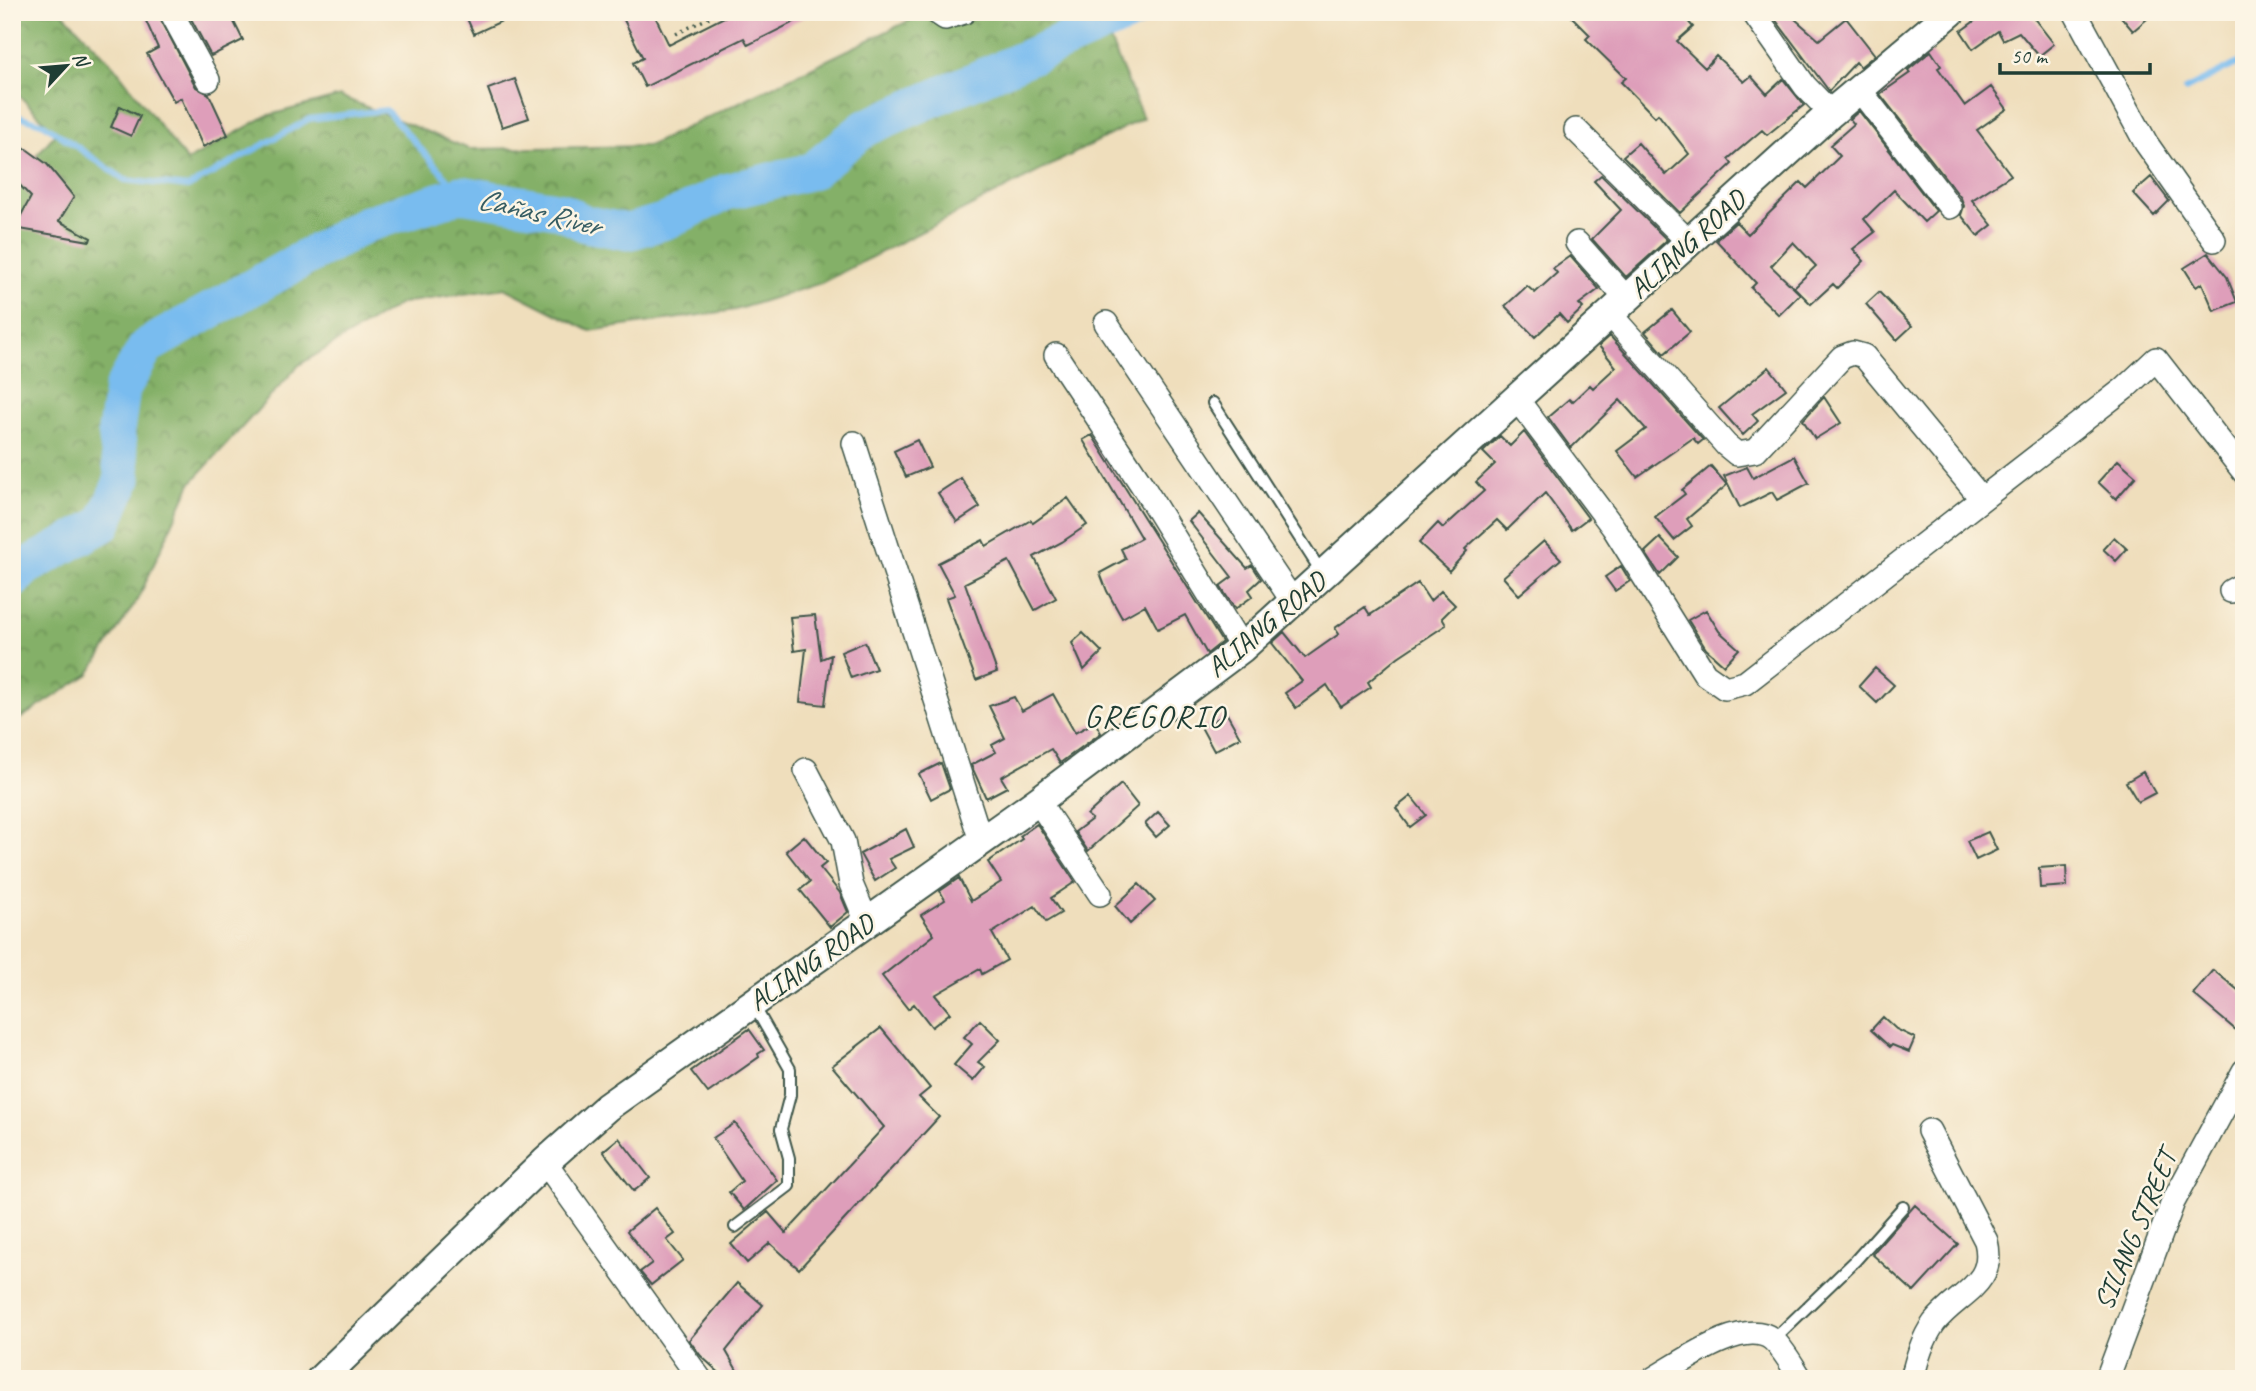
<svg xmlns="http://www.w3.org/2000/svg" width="2256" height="1391" viewBox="0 0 2256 1391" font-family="Caveat,sans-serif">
	<defs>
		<pattern id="forest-crowns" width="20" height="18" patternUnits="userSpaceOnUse" patternTransform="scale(1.75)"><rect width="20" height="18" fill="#84b067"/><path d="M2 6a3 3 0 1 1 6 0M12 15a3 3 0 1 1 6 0" fill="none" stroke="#6b9056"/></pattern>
	</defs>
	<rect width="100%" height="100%" fill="#fcf5e5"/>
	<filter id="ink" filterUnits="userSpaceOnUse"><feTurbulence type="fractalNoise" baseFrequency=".0143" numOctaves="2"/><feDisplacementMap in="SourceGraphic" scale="14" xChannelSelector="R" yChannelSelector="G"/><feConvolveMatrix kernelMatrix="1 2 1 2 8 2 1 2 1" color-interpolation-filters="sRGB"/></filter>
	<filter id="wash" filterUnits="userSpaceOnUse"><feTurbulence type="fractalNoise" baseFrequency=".00686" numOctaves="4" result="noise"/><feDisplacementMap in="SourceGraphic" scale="28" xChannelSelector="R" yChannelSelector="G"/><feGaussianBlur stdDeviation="1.57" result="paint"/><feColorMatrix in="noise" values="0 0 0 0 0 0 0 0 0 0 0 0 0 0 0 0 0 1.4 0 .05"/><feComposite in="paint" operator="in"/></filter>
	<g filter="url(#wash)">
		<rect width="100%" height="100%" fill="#efdebc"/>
		<path fill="url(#forest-crowns)" stroke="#52764e" stroke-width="2" d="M12,12H62L114,66L187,161L266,116L340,96L469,149L648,146L927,12H1098L1143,118L821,283L735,310L590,331L505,288L402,303L299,365L191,483L139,597L89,674L12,724V184L56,133L12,88Z"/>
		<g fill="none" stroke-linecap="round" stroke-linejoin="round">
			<path stroke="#79bcef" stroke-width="6" d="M2185,90L2244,60
				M12,114L44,124L125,180L188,187L309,119L386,110L461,194"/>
			<path stroke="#79bcef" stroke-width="37" d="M12,581L26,567L103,524L123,479L116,431L122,389L147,346L366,224L461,194L561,211L586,224L628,232L669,220L726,192L812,171L865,128L1132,12"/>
		</g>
		<g id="blocks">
			<path fill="#de9eba" d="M142,12H157L196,87L209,94L228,135L203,147L181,98L174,102L147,54L158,48Z
				M194,12H229L243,40L211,56L189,15Z
				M464,12H521L474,34Z
				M620,12H653L669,45L734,12H814L748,45L744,38L645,87L633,63L643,58Z
				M1567,12H1680L1693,27L1677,41L1705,68L1716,56L1744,82L1751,76L1767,94L1783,79L1804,105L1767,135L1762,130L1728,159L1732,164L1680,213L1623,156L1638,143L1666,175L1689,154L1658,114L1655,117L1621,82L1626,78L1586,39L1590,35Z
				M1775,12H1787L1819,40L1846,18L1875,55L1860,67L1856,62L1829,91L1772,15Z
				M1987,12H2029L2054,44L2039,56L2019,32L2003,40L1998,31L1973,49L1961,31Z
				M2117,12H2155L2133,31Z
				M1931,51L1941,66L1938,68L1965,106L1991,87L2007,109L1977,130L2011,175L1972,200L1992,225L1978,236L1961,215L1964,206L1961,198L1880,94L1910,73L1908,70Z
				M515,79L529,118L502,127L488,89Z
				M120,106L140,116L131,136L111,127Z
				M1859,111L1936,211L1924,222L1894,190L1864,219L1875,232L1853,249L1864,261L1837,288L1833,284L1811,304L1794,287L1816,266L1793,242L1771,266L1800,294L1779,315L1751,288L1756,283L1716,240L1736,222L1748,234L1801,182L1807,188L1840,156L1830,145L1854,124L1850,119Z
				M25,148L47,164L74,197L59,221L91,238L90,241L14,228L31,197L12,177V162Z
				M1601,175L1667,240L1626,277L1592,239L1621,210L1594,181Z
				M2151,177L2169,201L2154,216L2133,193Z
				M2208,253L2227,277L2237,302L2214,311L2202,283L2196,287L2184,268Z
				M1570,256L1599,289L1579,304L1583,308L1567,323L1559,314L1535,337L1505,306L1527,286L1535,293L1557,273L1553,268Z
				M1879,292L1912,326L1897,340L1866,304Z
				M1672,310L1690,332L1664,354L1645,332Z
				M1610,336L1703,440L1698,444L1693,438L1637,477L1617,451L1646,429L1620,400L1571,448L1548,417L1569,399L1572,402L1590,385L1593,388L1616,367L1599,346Z
				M1769,367L1786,389L1752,414L1758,421L1743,435L1719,408Z
				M1824,397L1841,423L1815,439L1803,420Z
				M1524,432L1588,518L1572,530L1545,493L1507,530L1497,520L1465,549L1467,551L1449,571L1419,543L1438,523L1443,528L1484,491L1476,482L1495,464L1483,452L1500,436L1510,446Z
				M1092,435L1222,642L1207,654L1185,615L1158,629L1145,605L1122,618L1107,591L1100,573L1126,559L1121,549L1141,538L1083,440Z
				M917,440L930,467L906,477L894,451Z
				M1794,456L1809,483L1777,500L1772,492L1740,508L1724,476L1747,467L1753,478Z
				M2118,460L2136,476L2116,499L2098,482Z
				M1711,466L1727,485L1687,519L1692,526L1674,540L1655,517L1685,494L1682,490Z
				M961,478L980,507L957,522L938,493Z
				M1068,498L1087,525L1062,542L1034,557L1056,598L1035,610L1009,561L965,583L997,672L976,680L946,598L955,595L938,563L983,540L986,546L1031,520L1033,523Z
				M1198,513L1247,568L1252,565L1261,579L1249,590L1253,596L1235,609L1220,586L1232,577L1189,521Z
				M2114,537L2127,549L2116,561L2103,549Z
				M1660,538L1678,557L1660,575L1645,552Z
				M1544,541L1561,559L1519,595L1503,577Z
				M1621,566L1630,581L1615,591L1605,577Z
				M1418,583L1430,601L1441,591L1455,605L1442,618L1446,625L1398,657L1368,682L1371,687L1341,707L1327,685L1296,708L1285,693L1302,681L1272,643L1284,632L1305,658L1339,634L1335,628L1365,607L1370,615Z
				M1706,610L1719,631L1739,649L1724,665L1706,649L1688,620Z
				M815,615L821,659L831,655L825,705L800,702L806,649L794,651L790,617Z
				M1083,633L1102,652L1084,670L1072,643Z
				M865,642L876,669L851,678L841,652Z
				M1875,668L1894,685L1877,703L1859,686Z
				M1053,694L1075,733L1095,722L1101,733L1060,763L1051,749L1001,777L1007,787L986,798L971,765L996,752L992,745L1005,738L989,706L1014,697L1022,711Z
				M1227,714L1240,737L1214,751L1201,727Z
				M941,763L950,789L931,799L919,774Z
				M2143,772L2155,793L2138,802L2126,782Z
				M1121,784L1138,806L1088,851L1075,832L1092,819L1087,815Z
				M1411,796L1426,815L1410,827L1396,808Z
				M1158,812L1170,825L1156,837L1145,824Z
				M1037,824L1075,882L1051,898L1061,913L1046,922L1035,906L992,933L1007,960L982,974L980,969L935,995L950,1013L932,1027L914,1004L908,1009L882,976L934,935L921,915L945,900L940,891L959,878L971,901L1001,882L988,862L1022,839L1020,836Z
				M906,829L914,847L889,859L895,868L875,881L860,854Z
				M1988,832L1997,850L1976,860L1967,841Z
				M804,836L826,863L820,868L840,893L848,912L830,927L800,890L810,882L786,851Z
				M2066,866L2067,886L2040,888L2039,868Z
				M1139,884L1155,901L1130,924L1115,906Z
				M2213,970L2244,995V1023L2237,1031L2193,994Z
				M1883,1017L1896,1029L1915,1038L1909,1052L1892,1045L1890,1047L1871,1030Z
				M980,1020L1000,1040L978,1062L985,1067L973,1081L954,1065L972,1044L964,1037Z
				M881,1028L930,1088L919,1097L939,1117L799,1269L770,1243L747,1263L731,1244L768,1212L786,1233L884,1127L832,1066Z
				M749,1029L764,1050L758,1054L759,1057L708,1093L691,1071Z
				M735,1123L777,1180L744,1210L729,1192L742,1181L713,1138Z
				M619,1138L650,1178L634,1191L603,1151Z
				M1915,1205L1958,1244L1914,1292L1872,1254Z
				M655,1208L675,1234L667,1240L683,1260L651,1285L640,1272L652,1263L627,1231Z
				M737,1283L763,1305L726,1351L742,1379H726L701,1356L689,1340Z"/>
		</g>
	</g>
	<g filter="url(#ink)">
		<use href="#blocks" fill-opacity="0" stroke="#3e5548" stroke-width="2"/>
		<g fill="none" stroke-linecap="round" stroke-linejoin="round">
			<defs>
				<path id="service" d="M1213,403L1322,573
					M735,1227L789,1186V1158L781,1129L790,1095V1069L753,1004
					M1773,1340L1855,1261L1903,1207"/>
				<path id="minor" d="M171,12L208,80
					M936,12L945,18L964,12
					M1753,12L1805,86L1831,113
					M2075,12L2146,143L2214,240
					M1859,89L1950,207
					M1576,130L1689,242
					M1577,243L1626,298
					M1609,313L1726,445L1737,454L1755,451L1842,357L1853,353L1864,356L1981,498
					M1106,323L1294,603
					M1056,355L1142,485L1242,648
					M1516,398L1613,527L1705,674L1725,688L1745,683L2125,388L2156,359L2244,472
					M854,443L981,841
					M2231,591L2244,584
					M806,770L843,841L851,884L867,922
					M1038,801L1100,894
					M545,1162L700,1379
					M1653,1379C1681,1363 1743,1317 1772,1339C1783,1348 1793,1367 1801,1379
					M1912,1379C1917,1359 1922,1340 1934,1323C1957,1293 1997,1285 1986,1241L1929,1131
					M2107,1379L2173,1202L2244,1071"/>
				<path id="tertiary" d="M321,1379L545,1162L607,1107L1038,801L1242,648L1831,113L1951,12"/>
			</defs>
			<use href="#service" stroke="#3e5548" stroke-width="14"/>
			<use href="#minor" stroke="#3e5548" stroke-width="26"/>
			<use href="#tertiary" stroke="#3e5548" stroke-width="32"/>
			<path stroke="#3e5548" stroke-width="3.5" stroke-dasharray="2 5" stroke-linecap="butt" d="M676,34L720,12"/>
			<use href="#service" stroke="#fff" stroke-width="10"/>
			<use href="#minor" stroke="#fff" stroke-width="23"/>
			<use href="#tertiary" stroke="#fff" stroke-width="28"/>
		</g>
	</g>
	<g text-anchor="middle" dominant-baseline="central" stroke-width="5" stroke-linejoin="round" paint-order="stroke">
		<g font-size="28" fill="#1f3d34" stroke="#fcf5e5">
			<text transform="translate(1687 244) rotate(-42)">ALIANG ROAD</text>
			<text transform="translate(1266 624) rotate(-40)">ALIANG ROAD</text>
			<text transform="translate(811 962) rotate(-35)">ALIANG ROAD</text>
			<text transform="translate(2135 1230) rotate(-67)">SILANG STREET</text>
		</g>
		<g font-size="30" font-style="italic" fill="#365d63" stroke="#fcf5e5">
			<text transform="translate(539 212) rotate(13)">Cañas River</text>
		</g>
		<g font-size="32" letter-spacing="2" fill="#1f3d34" stroke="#fcf5e5">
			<text x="1155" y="716">GREGORIO</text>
		</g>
	</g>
	<rect width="2256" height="1391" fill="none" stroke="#fcf5e5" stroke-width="42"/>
	<g transform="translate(66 66) rotate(64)" stroke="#fcf5e5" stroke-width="5" paint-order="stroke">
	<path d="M0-5L12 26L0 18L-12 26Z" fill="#1f3d34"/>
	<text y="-10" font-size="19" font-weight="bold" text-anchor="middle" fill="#1f3d34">N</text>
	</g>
	<path d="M2000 63v10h150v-10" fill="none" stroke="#1f3d34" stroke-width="3.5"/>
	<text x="2011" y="63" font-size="21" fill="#1f3d34" stroke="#fcf5e5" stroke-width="5" paint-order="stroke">50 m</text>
</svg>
